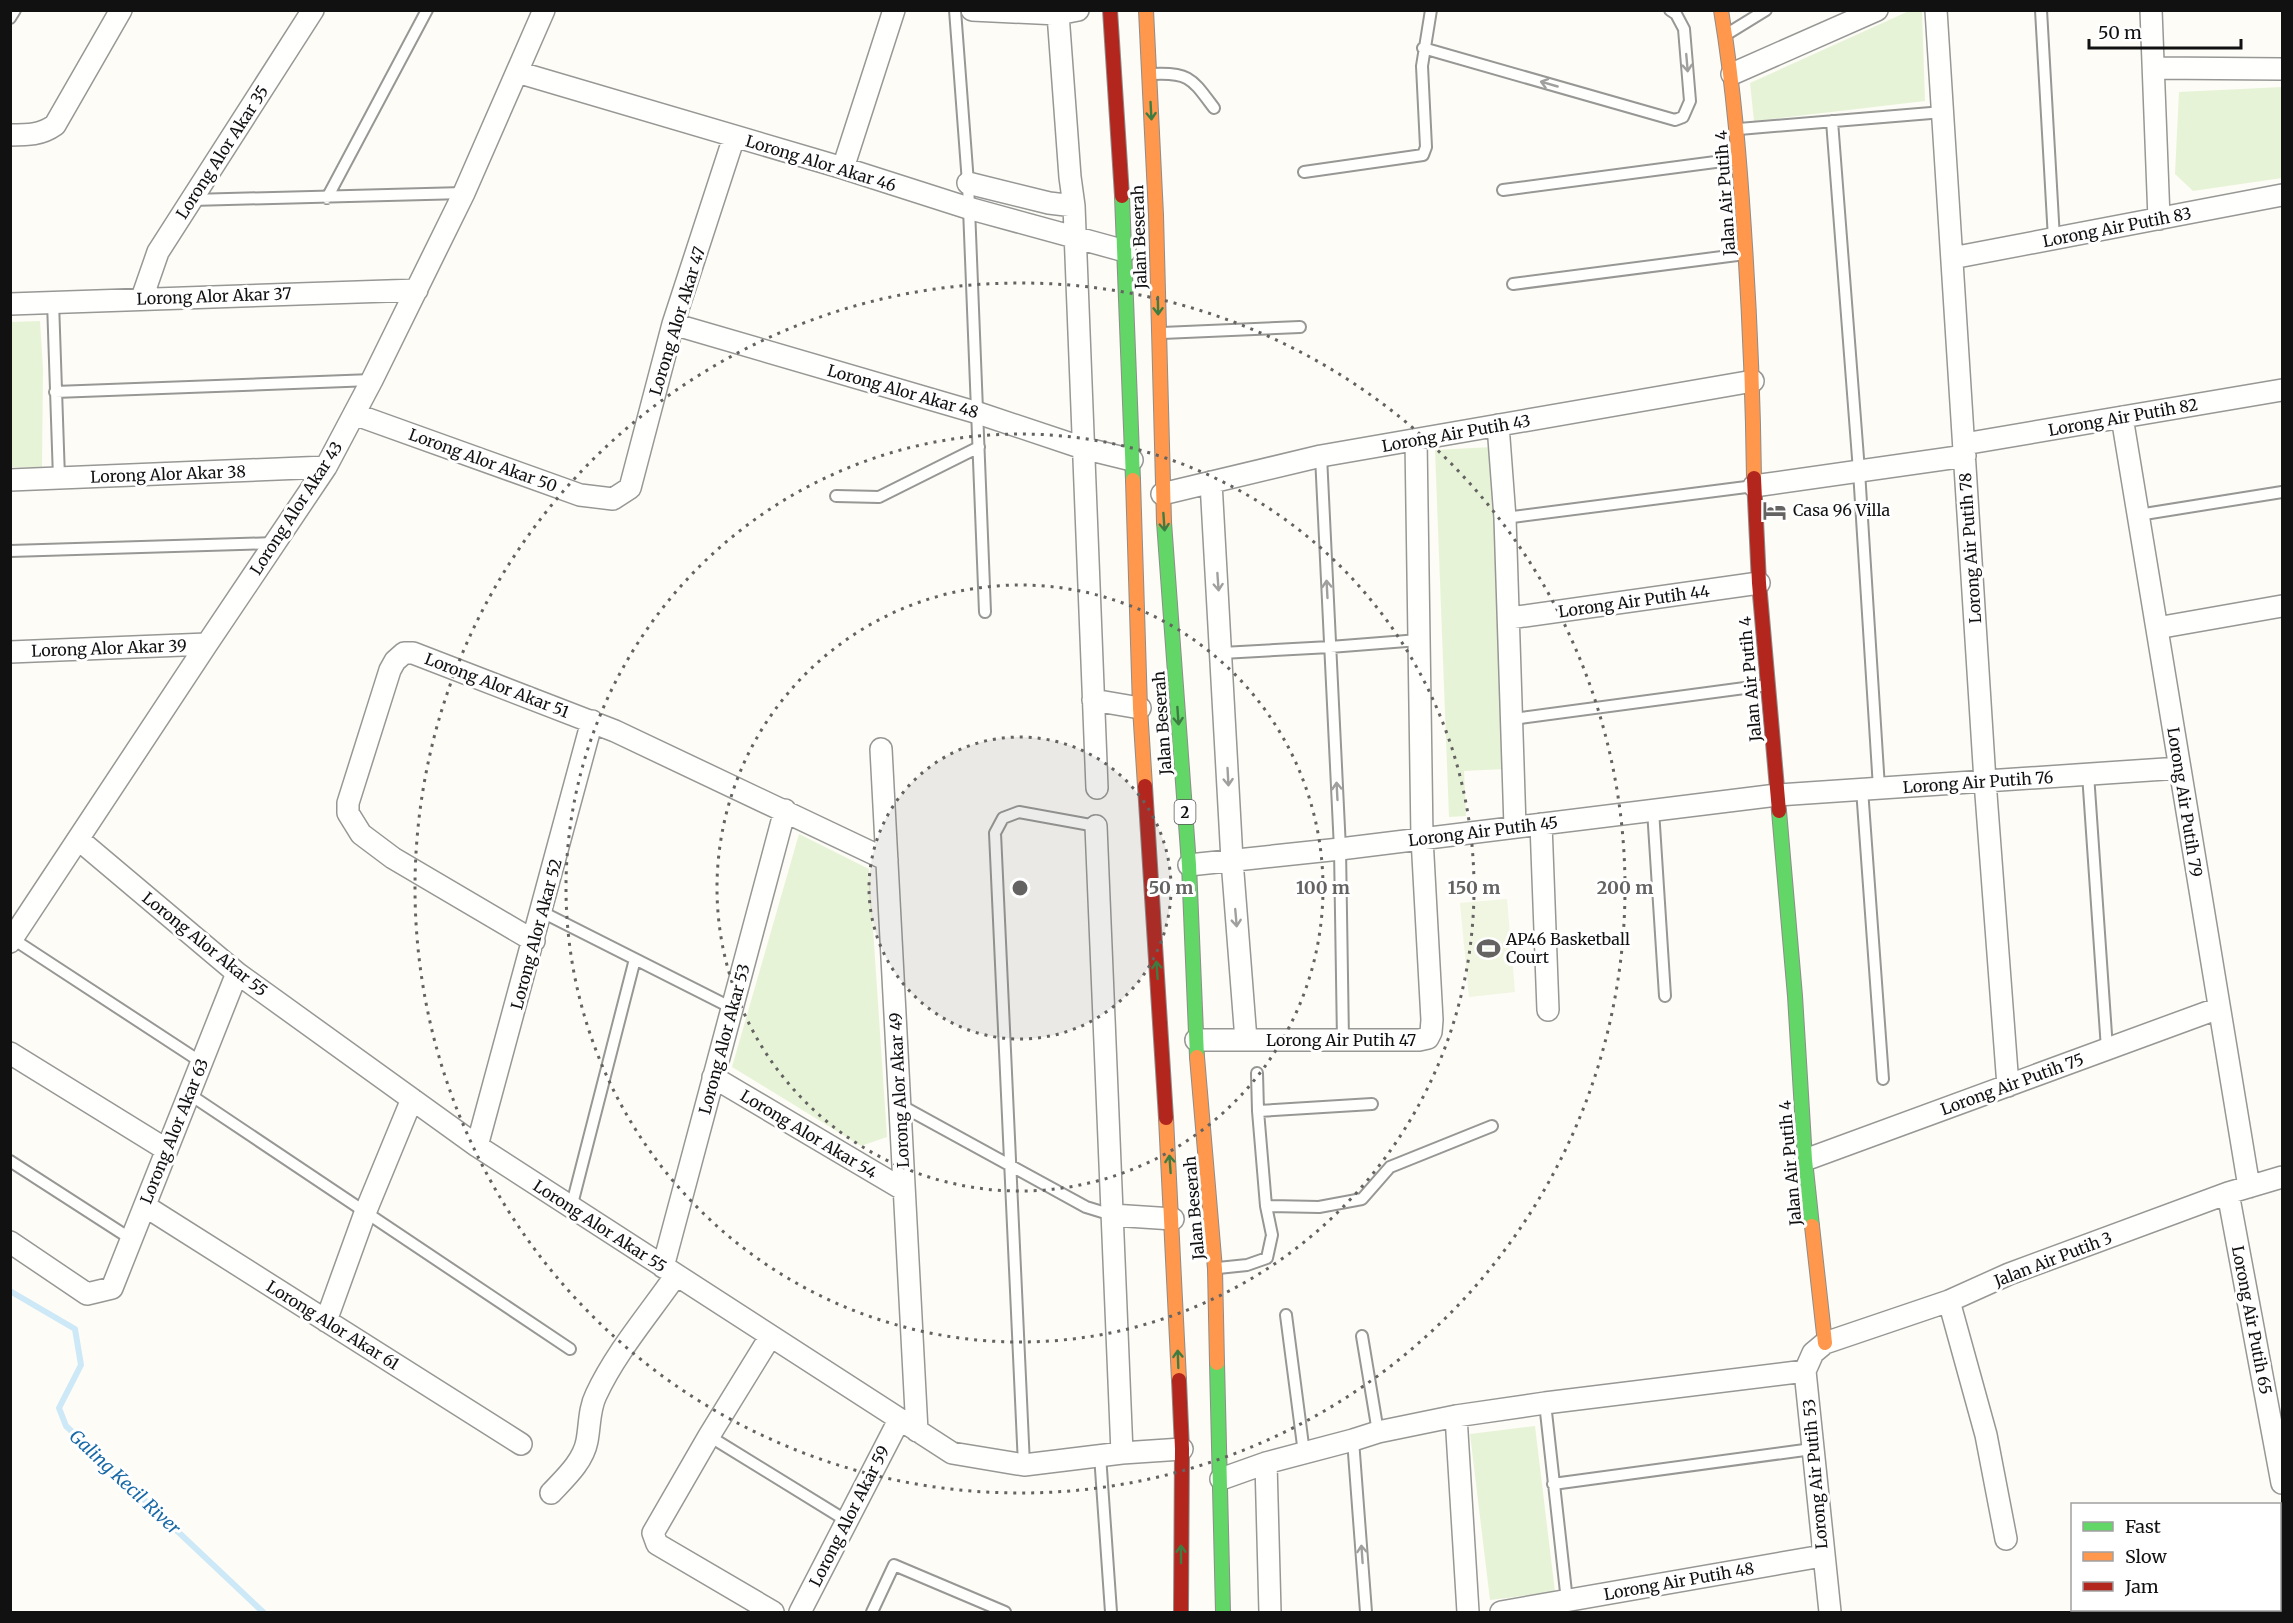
<svg xmlns="http://www.w3.org/2000/svg" width="2293" height="1623" viewBox="0 0 2293 1623" font-family="Merriweather,serif">
	<rect width="100%" height="100%" fill="#fdfcf7"/>
	<path fill="#e7f3d7" d="M1909,11H1922L1925,101L1754,121L1750,83Z
		M2282,87V178L2193,191L2175,174L2179,92Z
		M40,321L43,369L42,467H11V322Z
		M1492,447L1505,769L1464,771L1466,816L1449,817L1435,450Z
		M799,834L869,869L887,1137L861,1146L732,1067Z
		M1535,1426L1555,1592L1490,1600L1470,1434Z
		M2280,1594L2282,1612H2081V1610H2280Z"/>
	<path fill="#f0f6e1" d="M1507,899L1515,992L1469,997L1460,903Z"/>
	<g fill="none" stroke-linecap="round" stroke-linejoin="round">
		<path stroke="#cde8f7" stroke-width="6" d="M10,1291L75,1329L81,1365L59,1408L66,1426L263,1612"/>
		<defs>
			<path id="lane" d="M955,10L968,183L985,612
				M2041,10L2054,239
				M10,18L15,10
				M1727,34L1766,10
				M1423,48L1675,120L1683,117L1690,101L1684,29L1676,14L1670,10
				M1152,74C1190,72 1192,79 1214,108
				M1832,121L1859,471L1879,788
				M1739,129L1943,112
				M1304,172L1423,155L1426,147L1422,66L1431,10
				M1503,190L1738,159
				M327,198L427,10
				M191,200L464,193
				M1513,284L1745,254
				M53,302L59,478
				M1162,333L1300,327
				M55,392L372,380
				M1321,456L1340,849L1343,1040
				M836,496L879,497L979,447
				M2138,515L2282,492
				M1505,518L1754,486
				M10,551L275,543
				M1222,653L1330,647L1419,640
				M1513,719L1767,685
				M2088,774L2107,1049
				M1862,789L1883,1079
				M1653,810L1665,996
				M542,912L732,1008
				M13,939L201,1062
				M1257,1073L1258,1111
				M189,1094L570,1349
				M900,1105L1086,1207L1112,1215
				M10,1161L131,1239
				M1266,1206L1258,1111L1372,1104
				M571,1208L635,959
				M1218,1268L1247,1265L1267,1258L1272,1235L1266,1206L1319,1207L1362,1199L1390,1167L1492,1126
				M1286,1315L1304,1453
				M1362,1336L1378,1432
				M1545,1403L1567,1601
				M709,1436L847,1521
				M1353,1440L1366,1612
				M1100,1455L1111,1612
				M1024,1465L995,833L1003,818L1019,812L1096,826
				M1553,1484L1812,1449
				M872,1612L894,1565L1005,1612"/>
			<path id="street" d="M972,10L1058,14L1078,10
				M1936,10L1985,781L2008,1086
				M2151,10L2159,219
				M1058,14L1070,177L1074,206L1097,788
				M2155,68L2282,69
				M517,72L843,168L968,208L1125,251
				M1732,74L1877,10
				M10,135C28,135 41,135 55,125L121,10
				M843,168L894,10
				M968,183L1049,203L1074,206
				M1952,258L2282,195
				M142,298L158,252L313,10
				M10,304L417,290
				M673,324L978,413L1083,448L1132,460
				M354,414L580,495L613,499L630,488L673,324L734,137
				M2122,417L2249,1187
				M1498,425L1505,518L1515,827
				M1964,444L2282,390
				M10,480L326,467
				M1211,482L1232,860L1246,1040
				M1754,486L1965,456
				M1162,494L1321,456L1753,381
				M1510,618L1759,583
				M2157,628L2282,606
				M10,652L207,644
				M1093,700L1140,708
				M881,749L917,1431
				M1541,824L1548,1010
				M1096,826L1122,1453
				M78,839L237,973L477,1146L952,1453L1024,1465L1122,1453L1182,1449
				M1189,865L1340,849L1777,795L2180,768
				M534,941L393,858L361,834L348,813V803L390,670L395,661L404,653H413L615,731L887,860
				M10,942L207,644L326,467L372,380L464,193L544,10
				M1196,1040H1419L1428,1038L1431,1032L1432,1020L1422,838L1416,440
				M10,1053L167,1150
				M713,1077L904,1190
				M477,1146L592,721
				M1805,1160L2219,1008
				M2228,1193L2282,1483
				M145,1206L521,1444
				M1112,1215L1173,1219
				M10,1242L87,1294L112,1288L237,973
				M663,1267L785,810
				M1949,1301L1986,1435L2006,1539
				M326,1321L365,1213L412,1099
				M770,1337L709,1436L653,1533L657,1544L773,1612
				M1456,1416L1468,1612
				M1266,1463L1270,1612
				M1221,1479L1266,1463L1353,1440L1378,1432L1456,1416L1545,1403L1805,1371
				M551,1493C565,1478 583,1462 587,1441C590,1425 589,1409 596,1395C616,1352 649,1314 676,1275
				M800,1612L899,1420
				M1501,1612L1822,1556
				M1830,1612L1805,1371L1813,1353L1825,1343L1949,1301L2009,1274L2228,1193L2282,1177"/>
			<path id="fast" d="M1122,196L1133,480
				M1164,522L1189,865L1197,1057
				M1779,811L1795,996L1805,1160L1812,1226
				M1217,1363L1223,1612"/>
			<path id="slow" d="M1146,10L1156,215L1164,522
				M1721,10C1734,89 1740,166 1745,246C1750,323 1753,401 1754,478
				M1133,480L1140,708L1145,786
				M1197,1057L1215,1269L1217,1363
				M1166,1118L1179,1380
				M1812,1226L1825,1343"/>
			<path id="jam" d="M1110,10L1122,196
				M1754,478L1759,583L1779,811
				M1145,786L1166,1118
				M1179,1380L1182,1449L1181,1612"/>
		</defs>
		<use href="#lane" stroke="#979795" stroke-width="14"/>
		<use href="#street" stroke="#979795" stroke-width="24"/>
		<use href="#fast" stroke="#8e8d8b" stroke-width="16"/>
		<use href="#slow" stroke="#8e8d8b" stroke-width="16"/>
		<use href="#jam" stroke="#8e8d8b" stroke-width="16"/>
		<use href="#lane" stroke="#fffffe" stroke-width="10"/>
		<use href="#street" stroke="#fffffe" stroke-width="21"/>
		<use href="#fast" stroke="#63d668" stroke-width="14"/>
		<use href="#slow" stroke="#ff974d" stroke-width="14"/>
		<use href="#jam" stroke="#b3261e" stroke-width="14"/>
	</g>
	<defs><path id="oneway-shaft" d="M-6 0H5M1.5-3L5.5 0L1.5 3" fill="none" stroke-width="1.6" stroke-linecap="round" stroke-linejoin="round" transform="scale(1.5)"/></defs>
	<g stroke="#a0a09f">
		<use href="#oneway-shaft" transform="translate(1687 63) rotate(85)"/>
		<use href="#oneway-shaft" transform="translate(1549 84) rotate(-164)"/>
		<use href="#oneway-shaft" transform="translate(1218 582) rotate(86)"/>
		<use href="#oneway-shaft" transform="translate(1327 589) rotate(-93)"/>
		<use href="#oneway-shaft" transform="translate(1228 777) rotate(87)"/>
		<use href="#oneway-shaft" transform="translate(1337 791) rotate(-93)"/>
		<use href="#oneway-shaft" transform="translate(1236 918) rotate(85)"/>
		<use href="#oneway-shaft" transform="translate(1362 1554) rotate(-94)"/>
	</g>
	<g stroke="#3e7d41">
		<use href="#oneway-shaft" transform="translate(1151 111) rotate(87)"/>
		<use href="#oneway-shaft" transform="translate(1158 306) rotate(89)"/>
		<use href="#oneway-shaft" transform="translate(1164 522) rotate(86)"/>
		<use href="#oneway-shaft" transform="translate(1178 716) rotate(86)"/>
		<use href="#oneway-shaft" transform="translate(1157 970) rotate(-94)"/>
		<use href="#oneway-shaft" transform="translate(1170 1164) rotate(-94)"/>
		<use href="#oneway-shaft" transform="translate(1178 1359) rotate(-92)"/>
		<use href="#oneway-shaft" transform="translate(1181 1554) rotate(-90)"/>
	</g>
	<circle cx="1020" cy="888" r="151" fill="#646362" fill-opacity=".12"/>
	<g fill="none" stroke="#646362" stroke-width="3" stroke-dasharray="3 6">
		<circle cx="1020" cy="888" r="151"/>
		<circle cx="1020" cy="888" r="303"/>
		<circle cx="1020" cy="888" r="454"/>
		<circle cx="1020" cy="888" r="605"/>
	</g>
	<defs>
		<symbol id="hotel-bare" viewBox="-9 -9 18 18"><path d="M-6-4.5h1.5V1H6V5H4.5V3h-9V5H-6ZM-4 0a1.8 1.8 0 1 1 3.6 0ZM.5 0V-2.5h3Q6-2.5 6 0Z" fill="#646362" stroke="#fff" stroke-width="2.5" paint-order="stroke"/></symbol>
		<symbol id="stadium-bare" viewBox="-9 -9 18 18"><path d="M0-5a6.5 5 0 1 0 0 10a6.5 5 0 1 0 0-10ZM-3.5-1.8h7v3.6h-7Z" fill="#646362" stroke="#fff" stroke-width="2.5" paint-order="stroke"/></symbol>
	</defs>
	<g fill-rule="evenodd">
		<use href="#hotel-bare" x="1758" y="494" width="33" height="33"/>
		<use href="#stadium-bare" x="1472" y="932" width="33" height="33"/>
	</g>
	<g text-anchor="middle" dominant-baseline="central" stroke-width="6" stroke-linejoin="round" paint-order="stroke">
		<rect fill="#fff" stroke="#585858" stroke-width="1.5" x="1174.5" y="800" width="21" height="24" rx="4.5"/>
		<g font-size="15" font-weight="bold" fill="#111">
			<text x="1185" y="812">2</text>
		</g>
		<g font-size="16" fill="#111" stroke="#fff">
			<text transform="translate(222 152) rotate(-57)">Lorong Alor Akar 35</text>
			<text transform="translate(821 163) rotate(17)">Lorong Alor Akar 46</text>
			<text transform="translate(1725 193) rotate(-94)">Jalan Air Putih 4</text>
			<text transform="translate(2117 227) rotate(-11)">Lorong Air Putih 83</text>
			<text transform="translate(1139 237) rotate(-92)">Jalan Beserah</text>
			<text transform="translate(214 296) rotate(-2)">Lorong Alor Akar 37</text>
			<text transform="translate(677 321) rotate(-73)">Lorong Alor Akar 47</text>
			<text transform="translate(903 391) rotate(16)">Lorong Alor Akar 48</text>
			<text transform="translate(2123 417) rotate(-10)">Lorong Air Putih 82</text>
			<text transform="translate(1456 433) rotate(-10)">Lorong Air Putih 43</text>
			<text transform="translate(483 460) rotate(20)">Lorong Alor Akar 50</text>
			<text transform="translate(168 474) rotate(-2)">Lorong Alor Akar 38</text>
			<text transform="translate(296 508) rotate(-57)">Lorong Alor Akar 43</text>
			<text transform="translate(1970 548) rotate(-94)">Lorong Air Putih 78</text>
			<text transform="translate(1634 601) rotate(-8)">Lorong Air Putih 44</text>
			<text transform="translate(109 648) rotate(-2)">Lorong Alor Akar 39</text>
			<text transform="translate(1750 679) rotate(-95)">Jalan Air Putih 4</text>
			<text transform="translate(497 685) rotate(21)">Lorong Alor Akar 51</text>
			<text transform="translate(1162 723) rotate(-94)">Jalan Beserah</text>
			<text transform="translate(1978 782) rotate(-4)">Lorong Air Putih 76</text>
			<text transform="translate(2185 802) rotate(81)">Lorong Air Putih 79</text>
			<text transform="translate(1483 831) rotate(-7)">Lorong Air Putih 45</text>
			<text transform="translate(536 934) rotate(-75)">Lorong Alor Akar 52</text>
			<text transform="translate(205 944) rotate(39)">Lorong Alor Akar 55</text>
			<text transform="translate(724 1039) rotate(-75)">Lorong Alor Akar 53</text>
			<text x="1341" y="1040">Lorong Air Putih 47</text>
			<text transform="translate(2012 1084) rotate(-20)">Lorong Air Putih 75</text>
			<text transform="translate(899 1090) rotate(-93)">Lorong Alor Akar 49</text>
			<text transform="translate(174 1131) rotate(-68)">Lorong Alor Akar 63</text>
			<text transform="translate(809 1134) rotate(31)">Lorong Alor Akar 54</text>
			<text transform="translate(1790 1163) rotate(-95)">Jalan Air Putih 4</text>
			<text transform="translate(1194 1208) rotate(-95)">Jalan Beserah</text>
			<text transform="translate(600 1226) rotate(33)">Lorong Alor Akar 55</text>
			<text transform="translate(2053 1259) rotate(-21)">Jalan Air Putih 3</text>
			<text transform="translate(2252 1320) rotate(79)">Lorong Air Putih 65</text>
			<text transform="translate(333 1325) rotate(32)">Lorong Alor Akar 61</text>
			<text transform="translate(1815 1474) rotate(-95)">Lorong Air Putih 53</text>
			<text transform="translate(849 1516) rotate(-63)">Lorong Alor Akar 59</text>
			<text transform="translate(1679 1581) rotate(-10)">Lorong Air Putih 48</text>
		</g>
		<g font-size="16" fill="#111" stroke="#fff" text-anchor="start">
			<text x="1793" y="510">Casa 96 Villa</text>
			<text x="1506" y="939">AP46 Basketball<tspan x="1506" dy="18">Court</tspan></text>
		</g>
		<g font-size="18" font-style="italic" fill="#1768a6" stroke="#fff">
			<text transform="translate(125 1482) rotate(43)">Galing Kecil River</text>
		</g>
	</g>
	<circle cx="1020" cy="888" r="9" fill="#646362" stroke="#fff" stroke-width="3"/>
	<g font-size="18" text-anchor="middle" font-weight="bold" fill="#646362" stroke="#fff" stroke-width="6" stroke-linejoin="round" paint-order="stroke">
		<text x="1171" y="894">50 m</text>
		<text x="1323" y="894">100 m</text>
		<text x="1474" y="894">150 m</text>
		<text x="1625" y="894">200 m</text>
	</g>
	<rect width="2293" height="1623" fill="none" stroke="#111111" stroke-width="24"/>
	<rect x="2071" y="1503" width="210" height="108" fill="#ffffff" stroke="#a0a0a0" stroke-width="1.5"/>
	<rect x="2083" y="1522" width="30" height="9" fill="#63d668" stroke="#a0a0a0" stroke-width="1.5"/>
	<text x="2125" y="1533" font-size="18" fill="#111111">Fast</text>
	<rect x="2083" y="1552" width="30" height="9" fill="#ff974d" stroke="#a0a0a0" stroke-width="1.5"/>
	<text x="2125" y="1563" font-size="18" fill="#111111">Slow</text>
	<rect x="2083" y="1582" width="30" height="9" fill="#b3261e" stroke="#a0a0a0" stroke-width="1.5"/>
	<text x="2125" y="1593" font-size="18" fill="#111111">Jam</text>
	<path d="M2089 39v9h152v-9" fill="none" stroke="#111111" stroke-width="3"/>
	<text x="2098" y="39" font-size="18" fill="#111111" stroke="#ffffff" stroke-width="4.5" paint-order="stroke">50 m</text>
</svg>
